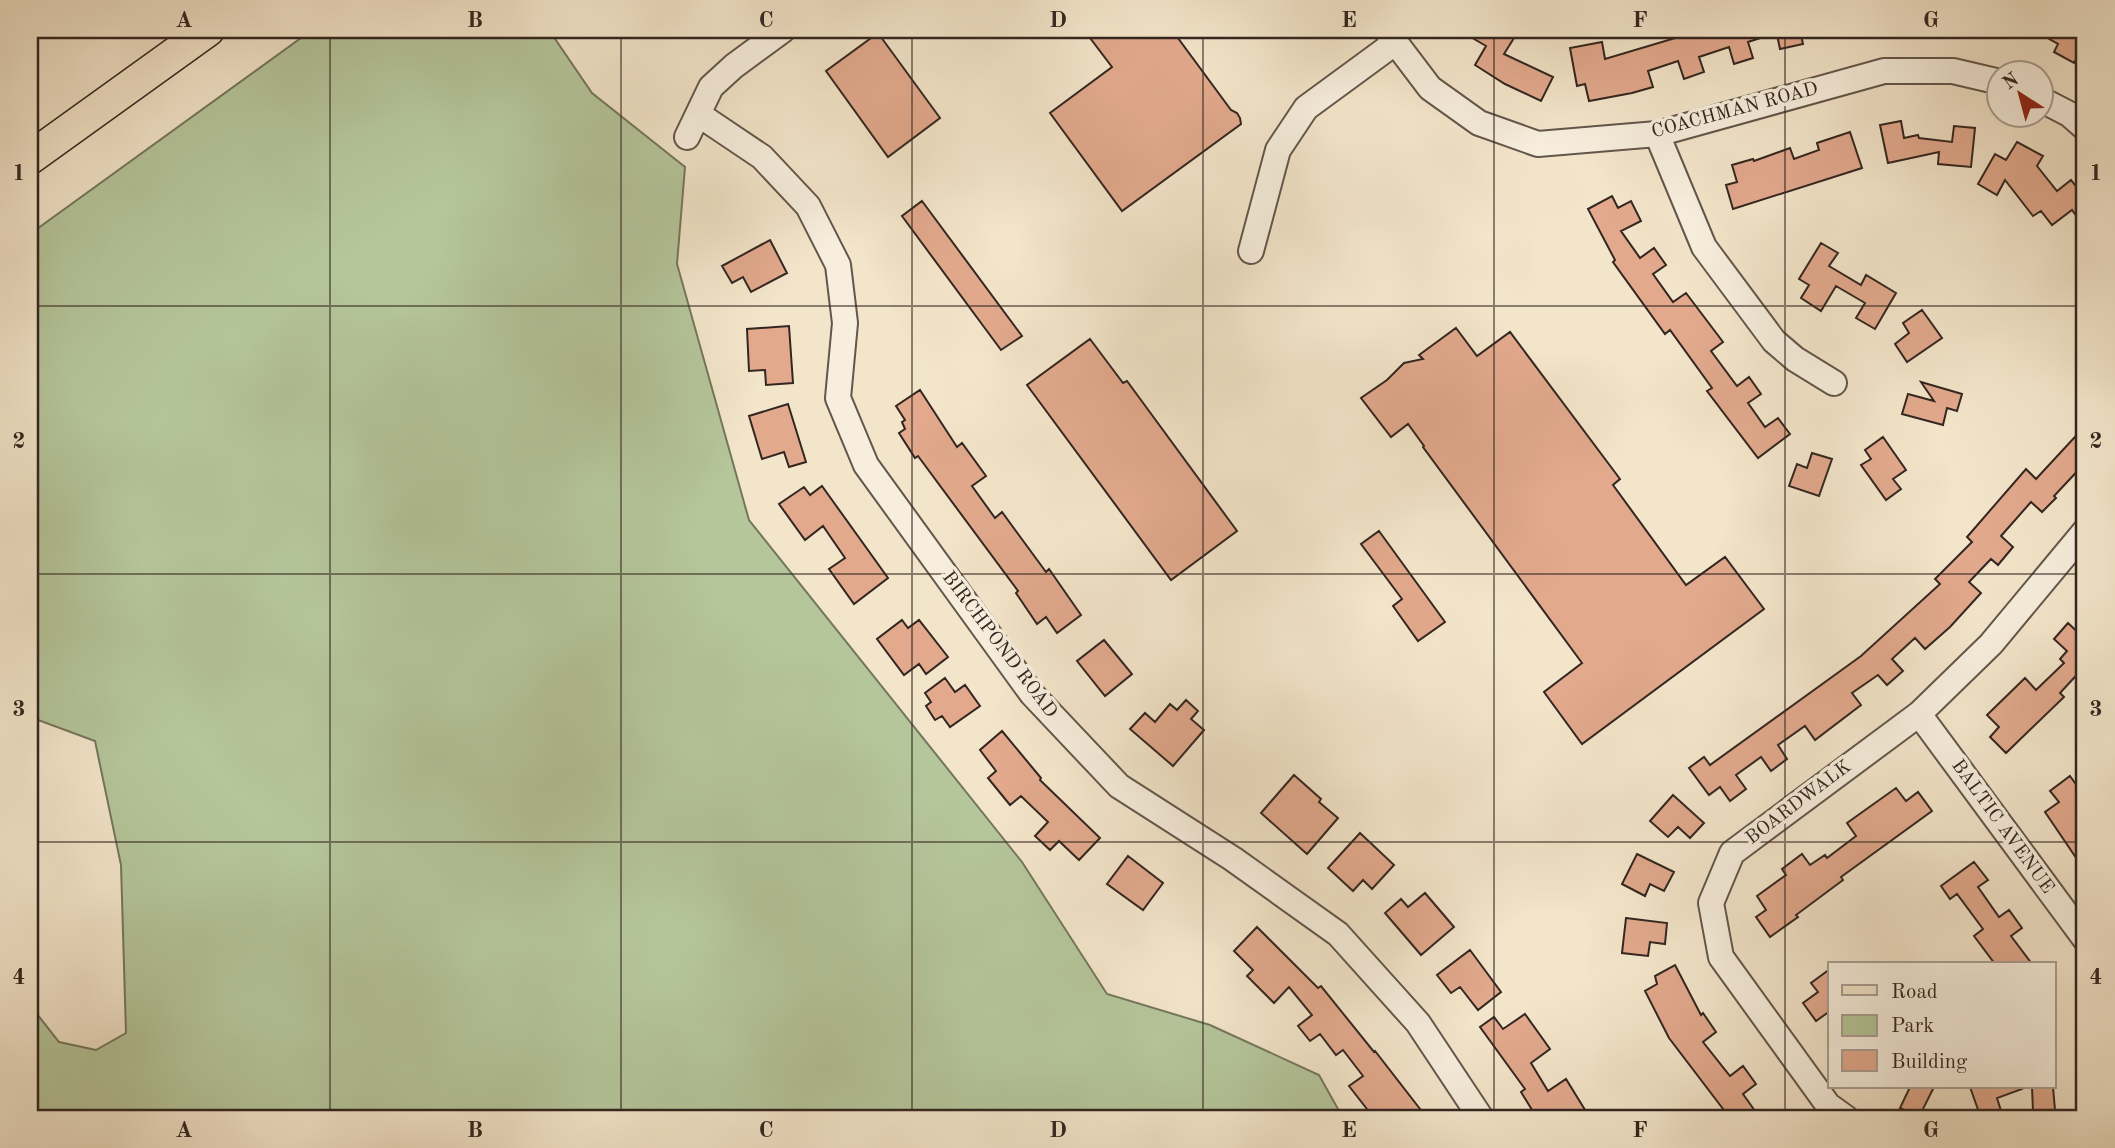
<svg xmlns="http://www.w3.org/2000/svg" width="2115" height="1148" viewBox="0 0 2115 1148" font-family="'Old Standard TT',serif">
	<rect width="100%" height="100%" fill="#f3e5ca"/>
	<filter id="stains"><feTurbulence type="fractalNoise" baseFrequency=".00286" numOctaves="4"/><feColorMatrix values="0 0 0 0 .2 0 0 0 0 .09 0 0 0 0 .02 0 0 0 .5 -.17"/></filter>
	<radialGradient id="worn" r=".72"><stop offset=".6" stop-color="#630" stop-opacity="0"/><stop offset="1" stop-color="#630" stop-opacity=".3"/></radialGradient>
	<path fill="#b5c69b" stroke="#74765e" stroke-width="2" d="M312,30H549L592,93L685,167L677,264L749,520L1022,862L1107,994L1210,1025L1319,1075L1343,1118H30V1015L37,1014L59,1042L96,1050L126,1033L121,865L95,741L30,717V234Z"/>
	<path fill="#e2a98d" stroke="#332621" stroke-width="2" d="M1084,30H1172L1231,110L1237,113L1240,118L1241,124L1122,211L1050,113L1112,67Z
		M1459,30H1519L1504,54L1553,77L1541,101L1505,84L1475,65L1486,46Z
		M1702,30H1776V33L1748,42L1753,58L1734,64L1729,47L1699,57L1704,72L1684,79L1678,61L1648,71L1653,87L1632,93L1589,101L1585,84L1577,86L1570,48L1602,42L1605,59Z
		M1776,30H1800L1803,44L1780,49Z
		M2033,30H2077L2085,34V43L2074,63L2054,52L2058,44Z
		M878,33L940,118L888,157L826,71Z
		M1901,121L1904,138L1918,135L1919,138L1952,142L1954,126L1975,128L1971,167L1938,164L1939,152L1888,163L1880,125Z
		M1850,132L1862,168L1733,209L1726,185L1737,182L1732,165L1753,159L1754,161L1790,148L1794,159L1819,150L1817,143Z
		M2017,142L2043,156L2037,166L2057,191L2071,180L2085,198V228L2072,210L2052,225L2041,211L2033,216L2005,180L1997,195L1978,184L1995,154L2006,160Z
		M1612,196L1618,208L1631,201L1641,221L1621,231L1640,258L1654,248L1666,265L1653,274L1673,302L1686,293L1723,342L1711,351L1737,386L1749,377L1761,394L1748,403L1765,427L1778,418L1790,434L1758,458L1707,391L1712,388L1670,330L1665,334L1613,262L1615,260L1588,209Z
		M922,201L1022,336L1001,350L902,216Z
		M770,240L787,273L751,292L743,277L732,283L722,266Z
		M1821,243L1838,253L1829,266L1861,285L1866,275L1896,293L1875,329L1856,318L1865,303L1836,286L1821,311L1801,298L1809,285L1799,279Z
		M1922,310L1942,338L1907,362L1895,344L1909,333L1903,323Z
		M789,326L793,383L766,385L765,370L749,371L747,329Z
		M1456,328L1477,356L1510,332L1620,479L1613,485L1686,585L1725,557L1764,609L1582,744L1544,692L1582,663L1423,447L1424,446L1408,424L1391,437L1361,398L1387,380L1404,363L1423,359L1419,355Z
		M1090,339L1123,383L1127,381L1237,531L1171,580L1027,385Z
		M1921,382L1962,394L1957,411L1947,408L1943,425L1902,414L1908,394L1934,401Z
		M920,390L957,447L962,443L986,476L972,486L995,518L1002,512L1046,572L1049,569L1081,615L1057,633L1046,617L1037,624L1016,593L1018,591L918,456L915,458L899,433L905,429L902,422L905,420L896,406Z
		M788,404L806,462L789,467L784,452L762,459L749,416Z
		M2085,426V463L2054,496L2056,498L2042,512L2031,502L2001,536L2013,547L1998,565L1991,559L1969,582L1981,593L1950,627L1925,649L1915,638L1892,659L1903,671L1887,685L1878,675L1852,693L1861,705L1815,740L1805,726L1778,745L1787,759L1771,771L1761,757L1736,775L1746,789L1730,801L1720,787L1709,795L1689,768L1704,757L1710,765L1861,656L1940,584L1935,579L1972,542L1967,537L2026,469L2036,479Z
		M1883,437L1906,470L1893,479L1901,489L1886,500L1861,465L1871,459L1865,450Z
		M1812,453L1832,459L1819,496L1789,486L1797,464L1807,468Z
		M822,486L888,578L854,604L829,569L845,558L823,526L805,540L779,504L804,487L810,495Z
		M1379,531L1445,622L1418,641L1393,606L1402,599L1361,544Z
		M902,620L908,628L919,620L948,657L926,674L919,664L904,675L877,639Z
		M2068,623L2085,639V666L2060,693L2064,697L2006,753L1990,737L1999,727L1987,715L2025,678L2036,690L2064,663L2060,659L2067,651L2054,639Z
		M1104,640L1132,674L1105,696L1077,661Z
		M945,678L955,692L965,685L980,706L950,727L942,716L935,720L926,706L931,702L925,693Z
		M1186,700L1198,711L1191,719L1204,730L1173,766L1130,729L1145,713L1155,722L1170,704L1177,710Z
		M1002,731L1041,778L1040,780L1100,838L1079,860L1059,841L1050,850L1035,836L1048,822L1021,796L1010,805L988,778L996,771L980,750Z
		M1294,775L1321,799L1319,802L1338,818L1307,854L1261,813Z
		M2070,776L2085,797V871L2045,812L2059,802L2050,791Z
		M1896,788L1906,801L1918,792L1932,811L1841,877L1843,880L1796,915L1798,917L1770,937L1756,917L1766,910L1757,896L1786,875L1782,869L1802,854L1810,865L1825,855L1827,858L1856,836L1847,823Z
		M1673,795L1704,823L1690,838L1678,827L1668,837L1650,821Z
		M1360,833L1394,865L1372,889L1363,880L1353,891L1328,868Z
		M1637,854L1674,872L1664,891L1650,884L1645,896L1622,884Z
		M1128,856L1163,883L1143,910L1107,884Z
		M1974,862L1988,880L1978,887L1999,917L2009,910L2022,928L2011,936L2032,964H1995L1974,936L1983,929L1957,894L1950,899L1941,886Z
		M1425,893L1454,927L1421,955L1385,913L1401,899L1408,907Z
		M1626,918L1667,923L1665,944L1650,942L1648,956L1622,953Z
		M1257,927L1318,988L1321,986L1374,1052L1375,1051L1427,1118H1374L1349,1086L1363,1076L1343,1050L1336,1055L1320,1034L1310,1041L1298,1026L1312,1015L1289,987L1274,1003L1247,976L1253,970L1234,951Z
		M1470,950L1501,992L1478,1010L1460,987L1451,993L1437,975Z
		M1675,965L1701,1015L1703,1013L1716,1032L1703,1042L1730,1076L1743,1066L1756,1084L1743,1094L1760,1118H1730L1669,1038L1645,991L1657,984L1655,976Z
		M1830,969V1011L1816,1021L1803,1003L1818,992L1811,983Z
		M1525,1014L1550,1049L1531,1063L1548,1091L1566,1079L1590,1118H1537L1521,1092L1525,1089L1480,1027L1494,1017L1503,1029Z
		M1910,1087H1934L1919,1117L1900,1108Z
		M1970,1087H2021L2022,1089L1997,1098L2002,1114L1991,1118H1981Z
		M2032,1087H2053L2055,1110L2033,1111Z"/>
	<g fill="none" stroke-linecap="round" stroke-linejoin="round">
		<defs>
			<path id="minor" d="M1386,30L1430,88L1479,123L1538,144L1657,134L1884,71H1953L2000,82
				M2042,100L2069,114L2085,128
				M698,114L762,157L808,206L838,265L845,323L838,398L866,465L1032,694L1119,786L1233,859L1338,934L1418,1023L1481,1118
				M1657,134L1704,247L1774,341L1795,359L1834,383
				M687,137L711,87L734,66L783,30
				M1251,251L1278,150L1306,108L1396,42
				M1919,714L2085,939
				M1846,1118L1828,1105L1721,957L1711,903L1732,853L1919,714L1991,644L2085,531"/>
			<path id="major" d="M30,158L208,30"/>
		</defs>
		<use href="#minor" stroke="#63564b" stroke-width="28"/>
		<use href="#major" stroke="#332621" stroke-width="35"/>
		<use href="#minor" stroke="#f7eedd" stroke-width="24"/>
		<use href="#major" stroke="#f3e5ca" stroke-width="32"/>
	</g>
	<path fill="none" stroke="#332621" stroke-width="2" stroke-opacity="0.55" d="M330,30V1118M621,30V1118M912,30V1118M1203,30V1118M1494,30V1118M1785,30V1118M30,306H2085M30,574H2085M30,842H2085"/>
	<g text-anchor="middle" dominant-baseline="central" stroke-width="7" stroke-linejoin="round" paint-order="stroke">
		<g font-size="19" fill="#332621" stroke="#f7eedd">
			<text transform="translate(1735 111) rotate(-15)">COACHMAN ROAD</text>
			<text transform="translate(999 645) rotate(53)">BIRCHPOND ROAD</text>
			<text transform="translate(1799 803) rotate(-37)">BOARDWALK</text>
			<text transform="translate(2002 827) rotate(54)">BALTIC AVENUE</text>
		</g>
	</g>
	<rect width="2115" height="1148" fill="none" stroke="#f3e5ca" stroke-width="77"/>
	<rect x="1828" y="962" width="228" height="126" fill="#f7eedd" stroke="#a99e92" stroke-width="2"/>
	<rect x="1842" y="985" width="35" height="10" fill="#f3e5ca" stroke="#a99e92" stroke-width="2"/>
	<text x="1891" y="998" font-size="21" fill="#332621">Road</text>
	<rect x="1842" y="1015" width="35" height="21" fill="#b5c69b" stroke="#a99e92" stroke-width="2"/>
	<text x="1891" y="1032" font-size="21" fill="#332621">Park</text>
	<rect x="1842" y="1050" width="35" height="21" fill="#e2a98d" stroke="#a99e92" stroke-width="2"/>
	<text x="1891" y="1068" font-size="21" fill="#332621">Building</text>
	<g transform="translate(2020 94) rotate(324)"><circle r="33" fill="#f7eedd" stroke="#a99e92" stroke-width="2"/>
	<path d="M0-5L12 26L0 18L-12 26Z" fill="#8f2418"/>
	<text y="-10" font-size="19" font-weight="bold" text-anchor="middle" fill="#332621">N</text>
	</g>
	<rect x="38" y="38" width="2038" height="1072" fill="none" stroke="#332621" stroke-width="2.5"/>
	<g font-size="23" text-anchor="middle" font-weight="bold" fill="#332621">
		<text x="184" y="27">A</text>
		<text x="475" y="27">B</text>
		<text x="766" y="27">C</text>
		<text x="1058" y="27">D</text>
		<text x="1349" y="27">E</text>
		<text x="1640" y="27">F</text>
		<text x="1931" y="27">G</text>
		<text x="19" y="180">1</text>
		<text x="2096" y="180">1</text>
		<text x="19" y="448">2</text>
		<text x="2096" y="448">2</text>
		<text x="19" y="716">3</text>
		<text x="2096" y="716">3</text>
		<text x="19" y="984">4</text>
		<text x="2096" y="984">4</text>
		<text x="184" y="1137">A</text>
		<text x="475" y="1137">B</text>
		<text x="766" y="1137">C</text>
		<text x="1058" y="1137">D</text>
		<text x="1349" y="1137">E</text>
		<text x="1640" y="1137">F</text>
		<text x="1931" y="1137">G</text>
	</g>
	<rect width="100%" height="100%" filter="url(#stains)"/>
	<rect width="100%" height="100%" fill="url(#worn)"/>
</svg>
